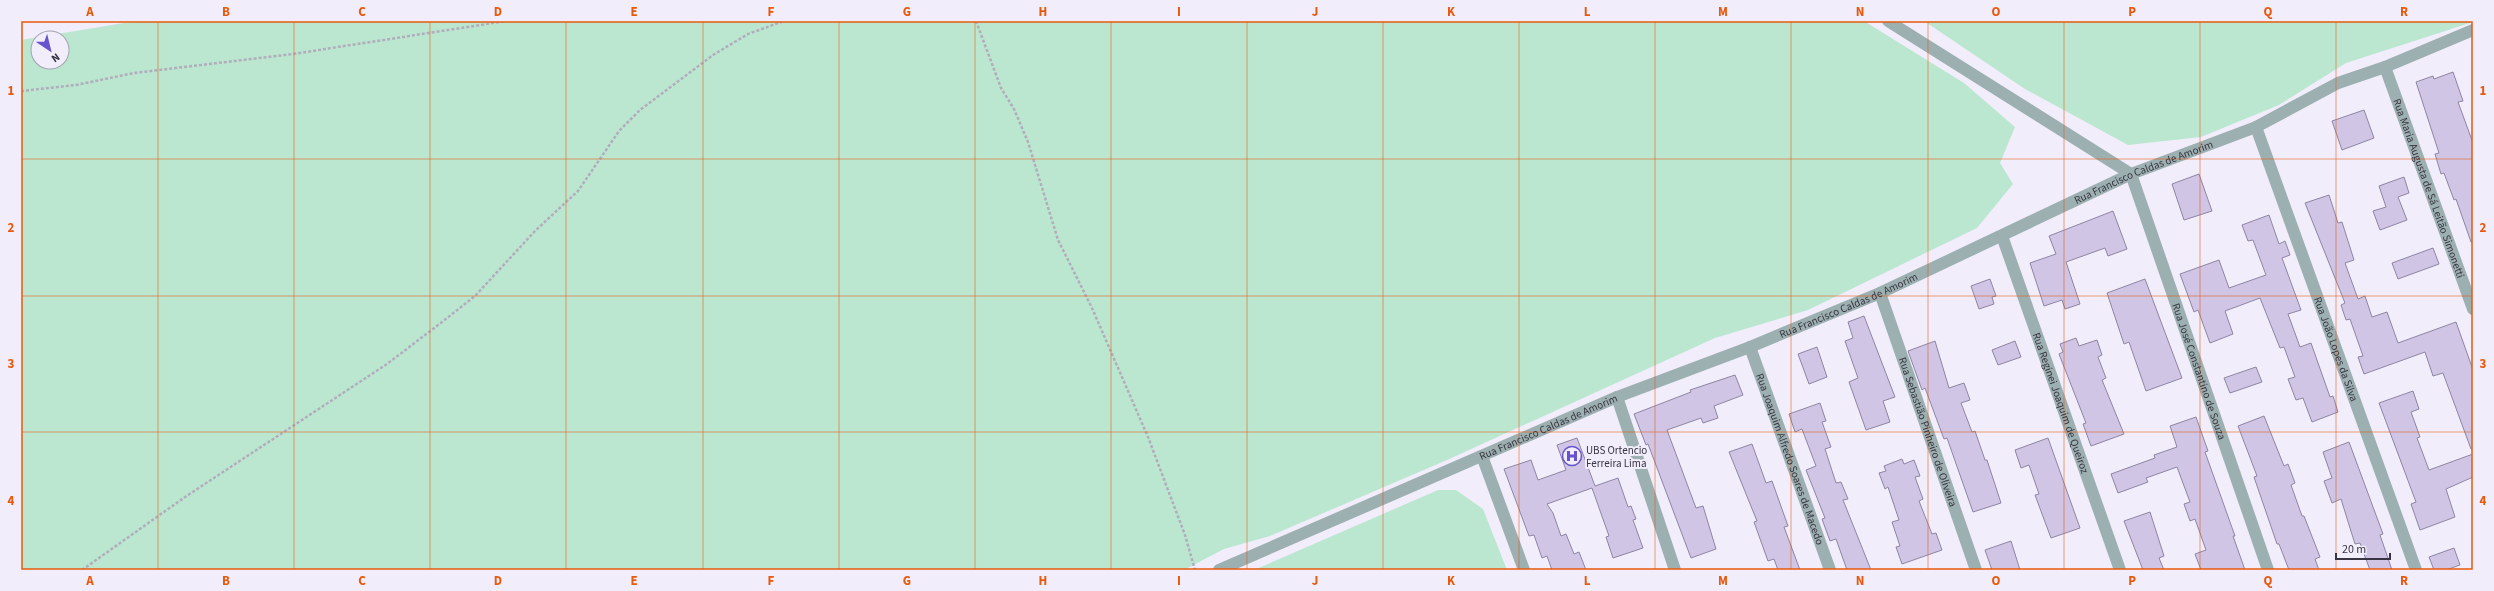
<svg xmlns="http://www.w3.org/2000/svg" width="2494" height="591" viewBox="0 0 2494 591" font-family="'Source Sans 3',sans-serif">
	<rect width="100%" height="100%" fill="#f1edfb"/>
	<path fill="#bbe7d1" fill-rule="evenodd" d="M136,21H1864L1964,83L2015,127L2000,163L2013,184L1977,228L1808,310L1715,338L1447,460L1270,536L1224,549L1184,570H21V40ZM38,38H62V62H38Z
		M1924,21H2473V22L2346,63L2279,105L2201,137L2128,145L2025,89Z
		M1438,490H1456L1483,509L1507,570H1254Z"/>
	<path fill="#d0c5e5" stroke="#8e85a3" d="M2453,72L2463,101L2458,102L2473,143V242H2471L2456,199L2454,200L2444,173L2441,174L2435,154L2439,153L2416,82L2433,76L2434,79Z
		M2364,110L2374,138L2342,150L2332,121Z
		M2199,174L2212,211L2184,220L2172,184Z
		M2404,177L2409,193L2398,197L2407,220L2380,230L2373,211L2386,207L2379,186Z
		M2329,195L2338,223L2342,222L2354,260L2345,263L2358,299L2365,296L2372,317L2387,312L2398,343L2456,322L2473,370V449H2471L2443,373L2433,376L2425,352L2364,374L2358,357L2363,356L2350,319L2346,320L2341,305L2345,303L2305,203Z
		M2113,211L2127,249L2108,256L2105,248L2066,262L2080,304L2065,309L2062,300L2044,306L2030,263L2056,254L2049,236Z
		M2269,215L2279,244L2285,241L2290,255L2282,258L2301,310L2288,314L2300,347L2311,343L2330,397L2333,396L2338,412L2312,422L2303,398L2296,400L2288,379L2295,377L2284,347L2280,348L2260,298L2225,311L2233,334L2210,343L2198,310L2194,312L2180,274L2219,260L2229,288L2266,275L2253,240L2248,241L2242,225Z
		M2433,248L2439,264L2398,279L2392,263Z
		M1990,279L1996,296L1992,297L1994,304L1979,309L1971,286Z
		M2145,279L2182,378L2146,391L2129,342L2124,344L2107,293Z
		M1864,316L1895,397L1883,401L1890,422L1866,430L1849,382L1858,378L1845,341L1853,338L1848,322Z
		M2076,338L2079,346L2097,340L2102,355L2098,357L2106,378L2102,380L2124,434L2091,446L2083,424L2086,423L2059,354L2063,352L2060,344Z
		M1935,341L1949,388L1964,383L1970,400L1961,403L1972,432L1975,431L1985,460H1987L2001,503L1973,512L1947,438L1944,439L1925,388L1922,390L1908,351Z
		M2015,341L2021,357L1998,365L1992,350Z
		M1817,347L1827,377L1809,384L1798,354Z
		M2256,367L2262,382L2230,393L2224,378Z
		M1735,375L1743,395L1714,406L1718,418L1703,423L1701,418L1667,430L1696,508L1703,506L1716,549L1691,558L1648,444L1646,445L1634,414L1691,392L1690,390Z
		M2413,391L2419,409L2411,412L2420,437L2417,438L2429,470L2473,454V477L2446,489L2455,517L2420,530L2411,504L2416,502L2379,403Z
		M1820,403L1826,421L1822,422L1831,447L1825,449L1836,483L1841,482L1848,499L1843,500L1871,570H1847L1836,539L1830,541L1822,519L1825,518L1806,470L1816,466L1802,429L1795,432L1789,414Z
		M2264,416L2284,466L2288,464L2295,483L2291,485L2302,516H2304L2320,557L2315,559L2319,570H2289L2279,544H2277L2254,477L2257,476L2238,426Z
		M2196,417L2208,451L2205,452L2235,536H2233L2245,570H2201L2195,554L2206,550L2195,519L2190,521L2184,504L2190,502L2177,467L2146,478L2148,482L2118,493L2111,474L2155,458L2154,455L2177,447L2170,426Z
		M1577,438L1595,486L1618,478L1628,507L1631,506L1636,519L1633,520L1643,548L1613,558L1606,537L1609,536L1592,488L1547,504L1553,513L1561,536L1566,534L1574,554L1579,552L1586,570H1552L1547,556L1542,558L1534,535L1529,536L1504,469L1531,460L1538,480L1566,470L1557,445Z
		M2048,438L2080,528L2051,538L2035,495L2039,494L2029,465L2021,468L2015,450Z
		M2349,442L2383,534L2380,535L2392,570H2370L2360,543L2355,544L2341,499L2332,503L2324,481L2332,478L2323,452Z
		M1752,444L1766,483L1772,481L1788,526L1784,527L1800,570H1778L1774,559L1768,561L1754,522L1757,521L1729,452Z
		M1902,459L1904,464L1914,460L1920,476L1915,477L1923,499L1919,501L1932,534L1936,533L1942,550L1902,564L1896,547L1900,546L1892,522L1899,520L1888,487L1885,489L1879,473L1886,471L1884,466Z
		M2150,512L2164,556L2159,558L2164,570H2143L2124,521Z
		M2011,541L2020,570H1992L1985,550Z
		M2454,548L2460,565L2446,570H2434L2429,557Z"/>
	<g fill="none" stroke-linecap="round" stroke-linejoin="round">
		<path stroke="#b1adbb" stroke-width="2.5" stroke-dasharray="3 2" stroke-linecap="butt" d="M976,21L1001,88L1014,109L1028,142L1058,240L1092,308L1148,437L1185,535L1195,570
			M21,91L76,85L134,73L293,54L506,21
			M82,570L185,497L387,364L442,322L475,296L535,231L578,191L619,131L640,110L713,55L748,34L784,21"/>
		<g stroke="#9db0b1" stroke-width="12">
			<path id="s1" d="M1888,21L2131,174L2268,570"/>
			<path id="s2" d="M2385,67L2473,309"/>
			<path id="s3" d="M2256,127L2416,570"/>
			<path id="s4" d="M2002,236L2120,570"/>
			<path id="s5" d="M1880,293L1976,570"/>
			<path id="s6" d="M1750,347L1830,570"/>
			<path d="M1617,397L1675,570"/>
			<path d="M1482,456L1524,570"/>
			<path id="s7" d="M1219,570L1617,397L1750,347L1880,293L2131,174L2256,127L2338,83L2385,67L2473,30"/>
		</g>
	</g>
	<path fill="none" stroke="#e8590c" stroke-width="1" stroke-opacity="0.55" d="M158,21V570M294,21V570M430,21V570M566,21V570M703,21V570M839,21V570M975,21V570M1111,21V570M1247,21V570M1383,21V570M1519,21V570M1655,21V570M1791,21V570M1928,21V570M2064,21V570M2200,21V570M2336,21V570M21,159H2473M21,296H2473M21,432H2473"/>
	<defs>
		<symbol id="hospital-ring" viewBox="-11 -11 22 22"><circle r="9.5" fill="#f1edfb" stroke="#6754cd" stroke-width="1.5"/><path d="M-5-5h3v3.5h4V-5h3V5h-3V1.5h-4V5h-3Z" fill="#6754cd"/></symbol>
	</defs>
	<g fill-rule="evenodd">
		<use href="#hospital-ring" x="1561" y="445" width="22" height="22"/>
	</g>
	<g text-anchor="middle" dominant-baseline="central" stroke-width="4" stroke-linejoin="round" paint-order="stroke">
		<g font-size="11" fill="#383441" stroke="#f1edfb">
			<text stroke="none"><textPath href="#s7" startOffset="1007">Rua Francisco Caldas de Amorim</textPath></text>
			<text stroke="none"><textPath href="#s2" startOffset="129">Rua Maria Augusta de Sá Leitão Simonetti</textPath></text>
			<text stroke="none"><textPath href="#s7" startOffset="683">Rua Francisco Caldas de Amorim</textPath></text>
			<text stroke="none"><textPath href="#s3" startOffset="236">Rua João Lopes da Silva</textPath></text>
			<text stroke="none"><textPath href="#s1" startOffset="496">Rua José Constantino de Souza</textPath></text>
			<text stroke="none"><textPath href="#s4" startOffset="177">Rua Reginei Joaquim de Queiroz</textPath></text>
			<text stroke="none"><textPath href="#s7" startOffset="359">Rua Francisco Caldas de Amorim</textPath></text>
			<text stroke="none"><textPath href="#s5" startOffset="147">Rua Sebastião Pinheiro de Oliveira</textPath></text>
			<text stroke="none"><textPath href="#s6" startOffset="119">Rua Joaquim Alfredo Soares de Macedo</textPath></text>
		</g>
		<g font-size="11" fill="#383441" stroke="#f1edfb" text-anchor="start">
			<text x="1586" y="450">UBS Ortencio<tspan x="1586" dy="13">Ferreira Lima</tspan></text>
		</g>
	</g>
	<rect width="2494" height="591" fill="none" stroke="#f1edfb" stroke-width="44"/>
	<g transform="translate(50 50) rotate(145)"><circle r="19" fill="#f1edfb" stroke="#a7a3b1"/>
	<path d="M0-3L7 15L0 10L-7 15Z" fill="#6754cd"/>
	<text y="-6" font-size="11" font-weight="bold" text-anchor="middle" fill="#383441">N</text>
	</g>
	<path d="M2336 553v6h54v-6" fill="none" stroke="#383441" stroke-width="2"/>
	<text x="2342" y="553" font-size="12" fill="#383441" stroke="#f1edfb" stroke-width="3" paint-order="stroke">20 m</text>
	<rect x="22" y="22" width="2450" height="547" fill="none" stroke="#e8590c" stroke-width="1.5"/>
	<g font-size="13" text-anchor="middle" font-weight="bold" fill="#e8590c">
		<text x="90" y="16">A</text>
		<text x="226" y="16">B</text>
		<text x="362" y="16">C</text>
		<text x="498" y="16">D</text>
		<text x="634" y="16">E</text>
		<text x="771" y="16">F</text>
		<text x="907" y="16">G</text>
		<text x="1043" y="16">H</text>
		<text x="1179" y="16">I</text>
		<text x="1315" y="16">J</text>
		<text x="1451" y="16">K</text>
		<text x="1587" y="16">L</text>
		<text x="1723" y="16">M</text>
		<text x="1860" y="16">N</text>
		<text x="1996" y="16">O</text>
		<text x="2132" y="16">P</text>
		<text x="2268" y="16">Q</text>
		<text x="2404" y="16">R</text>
		<text x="11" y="95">1</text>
		<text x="2483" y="95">1</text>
		<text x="11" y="232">2</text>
		<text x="2483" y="232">2</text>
		<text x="11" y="368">3</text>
		<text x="2483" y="368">3</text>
		<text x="11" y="505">4</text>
		<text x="2483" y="505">4</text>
		<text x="90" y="585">A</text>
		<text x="226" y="585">B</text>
		<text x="362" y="585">C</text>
		<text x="498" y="585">D</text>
		<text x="634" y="585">E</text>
		<text x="771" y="585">F</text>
		<text x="907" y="585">G</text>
		<text x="1043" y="585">H</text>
		<text x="1179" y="585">I</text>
		<text x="1315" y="585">J</text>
		<text x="1451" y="585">K</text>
		<text x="1587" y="585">L</text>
		<text x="1723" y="585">M</text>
		<text x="1860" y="585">N</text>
		<text x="1996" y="585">O</text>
		<text x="2132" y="585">P</text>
		<text x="2268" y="585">Q</text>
		<text x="2404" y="585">R</text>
	</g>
</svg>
